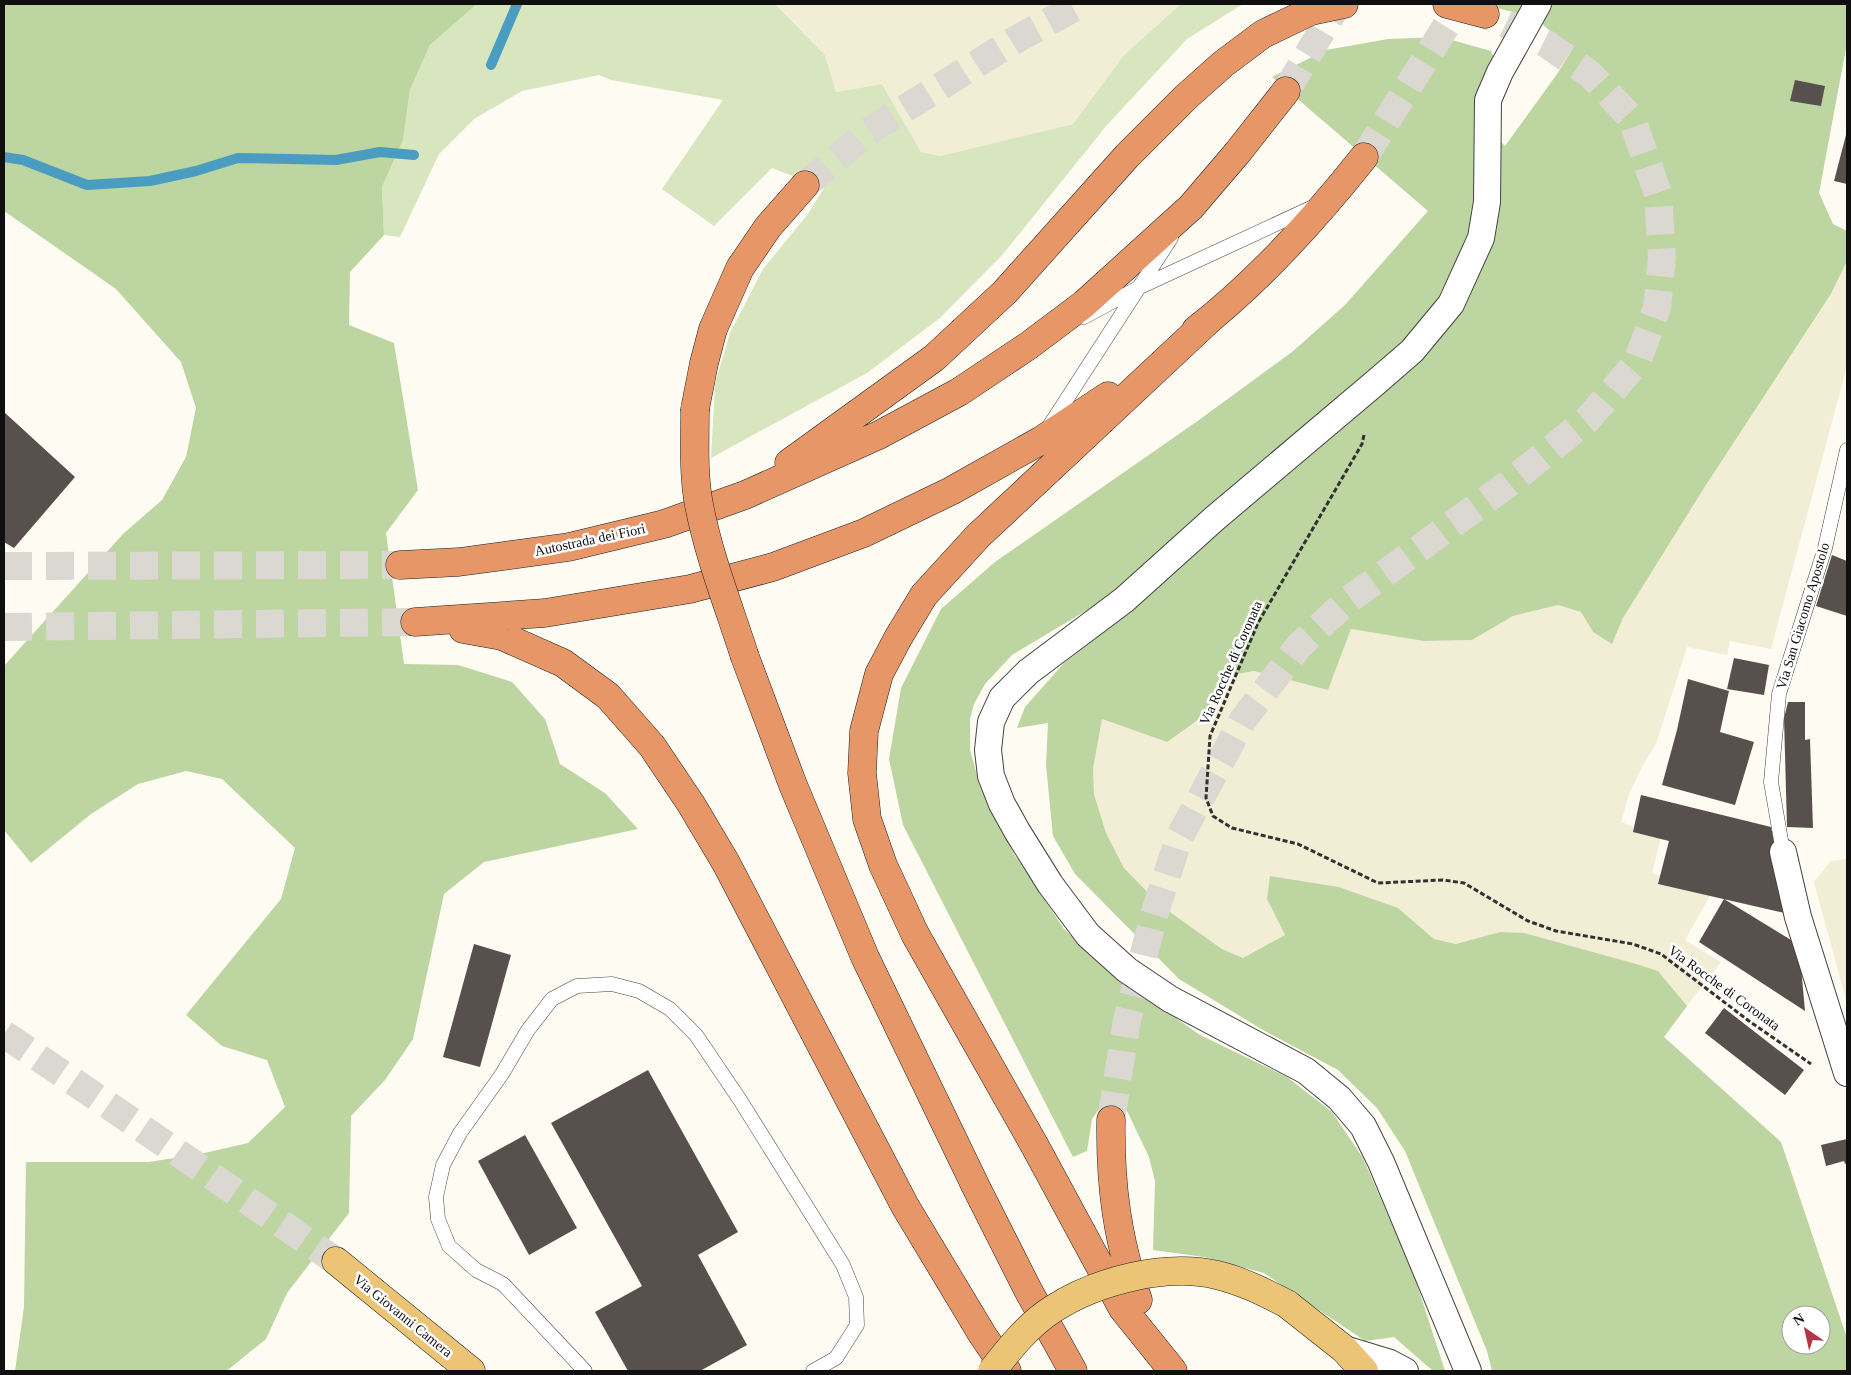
<svg xmlns="http://www.w3.org/2000/svg" width="1851" height="1375" viewBox="0 0 1851 1375" font-family="Georgia,serif">
	<rect width="100%" height="100%" fill="#fefbf3"/>
	<path fill="#f2edd5" d="M775,4H1181L1124,55L1073,124L940,156L921,152L882,84L836,92L825,55Z
		M1847,261V366L1771,649L1730,641L1727,655L1687,647L1656,744L1643,765L1629,794L1621,822L1661,837L1652,873L1712,892L1685,940L1721,962L1687,1006L1658,971L1500,932L1456,944L1434,939L1398,908L1339,887L1271,876L1267,899L1285,935L1243,958L1222,949L1160,905L1124,868L1106,833L1094,794L1093,769L1102,719L1167,742L1205,715L1222,677L1254,671L1328,690L1351,629L1424,641L1472,640L1513,616L1558,605L1581,612L1593,632L1612,644L1623,618L1704,488L1831,295Z
		M1847,859V1004L1814,882L1831,861Z"/>
	<path fill="#d7e6bf" d="M477,4H775L825,55L836,92L882,84L921,152L940,156L1073,124L1124,55L1181,4H1243L1187,39L1107,125L1003,254L940,318L867,373L711,458L715,384L730,333L763,269L808,214L824,188L772,168L714,226L662,189L723,100L611,80L599,75L522,91L474,119L439,154L400,237L384,235L382,187L403,140L410,90L430,45Z"/>
	<path fill="#bdd5a0" fill-rule="evenodd" d="M4,4H477L430,45L410,90L403,140L382,187L384,235L350,272L349,325L394,343L418,490L386,533L404,664L458,665L512,682L545,719L560,764L605,793L638,829L484,862L444,894L413,1039L385,1080L351,1116L349,1213L287,1293L266,1339L229,1369L224,1371H15L24,1307L26,1162H149L200,1154L248,1143L285,1107L267,1060L222,1046L186,1015L281,899L295,848L222,779L186,771L138,784L91,814L31,863L4,830V666L123,534L162,500L186,457L196,408L181,362L116,289L4,211Z
		M1481,4H1847V43L1819,193L1833,224L1847,231V261L1831,294L1704,488L1623,618L1612,644L1593,632L1581,612L1558,605L1513,616L1472,640L1424,641L1351,629L1328,690L1254,671L1222,677L1205,715L1167,742L1102,719L1093,769L1094,794L1106,833L1124,868L1160,905L1222,949L1243,958L1285,935L1267,899L1270,876L1339,887L1398,908L1434,939L1456,944L1500,932L1524,933L1636,964L1658,971L1687,1006L1664,1037L1781,1142L1847,1338V1371H1492L1487,1351L1405,1151L1377,1108L1338,1070L1263,1030L1179,979L1075,874L1053,836L1046,765L1048,723L1017,728L1025,707L1064,663L1121,619L1104,600L1012,655L985,684L974,704L970,719V750L980,786L1014,854L1064,929L1103,967L1200,1035L1287,1077L1332,1112L1363,1158L1414,1275L1445,1371H1433L1394,1337L1365,1341L1264,1273L1204,1257L1153,1250L1155,1181L1149,1157L1127,1111L1105,1101L1092,1119L1087,1151L1073,1157L903,825L889,759L901,688L941,609L995,562L1199,420L1292,352L1345,305L1428,211L1272,77L1326,50L1388,39L1441,37L1491,51L1496,63L1478,119L1505,146L1557,74L1572,50L1541,23L1513,12ZM1791,1315H1821V1345H1791Z"/>
	<g fill="none" stroke-linecap="round" stroke-linejoin="round">
		<path stroke="#4a9dc1" stroke-width="10" d="M491,65L517,4
			M4,157L23,160L87,185L150,181L196,171L238,158L336,160L380,152L414,155"/>
	</g>
	<path fill="#57504d" d="M1795,80L1825,86L1821,106L1790,101Z
		M1847,131V184L1834,181Z
		M4,412L75,477L14,548L4,542Z
		M1832,555L1847,561V616L1816,606Z
		M1734,658L1769,665L1764,695L1727,689Z
		M1688,679L1729,691L1720,732L1754,742L1735,805L1662,785L1677,730Z
		M1788,702H1805V740L1810,739L1813,828L1787,827L1784,718Z
		M1641,795L1771,827L1789,914L1658,884L1669,841L1633,832Z
		M1724,899L1799,945L1805,1011L1699,942Z
		M474,944L511,955L480,1067L443,1057Z
		M1724,1008L1804,1070L1785,1095L1705,1033Z
		M648,1070L738,1232L698,1255L747,1345L700,1371H628L595,1312L642,1286L551,1123Z
		M525,1135L577,1228L529,1255L478,1161Z
		M1847,1139V1163L1845,1164L1844,1161L1826,1166L1821,1145Z"/>
	<g fill="none" stroke-linecap="round" stroke-linejoin="round">
		<path stroke="#dad8d1" stroke-width="28" stroke-dasharray="28 14" stroke-linecap="butt" d="M4,1034L336,1261"/>
		<path stroke="#dad8d1" stroke-width="28" stroke-dasharray="28 14" stroke-linecap="butt" d="M1286,91L1338,4
			M1364,157L1460,4
			M805,185L869,131L1015,40L1081,4
			M4,566L400,565
			M4,627L415,622
			M1111,1120L1127,1020L1154,915L1179,838L1243,720L1299,646L1347,601L1508,484L1588,419L1637,362L1657,308L1662,257L1658,194L1632,119L1590,74L1545,43L1485,14"/>
		<defs>
			<path id="service" d="M1084,317L1138,288L1315,206
				M1048,428L1171,238
				M1783,852L1771,782L1779,694L1825,548L1847,450
				M585,1371L503,1284L476,1270L449,1246L438,1219L436,1197L443,1165L460,1133L502,1074L528,1030L552,999L577,986L612,984L639,991L670,1009L696,1035L740,1100L843,1265L856,1297L857,1325L836,1358L813,1371"/>
			<path id="minor" d="M1783,852L1798,917L1847,1073
				M1344,1349L1390,1363L1405,1371
				M1468,1371L1381,1162L1363,1126L1339,1098L1306,1071L1170,999L1127,970L1088,935L1050,884L1017,831L1002,804L991,776L988,750L991,722L1002,698L1028,672L1124,600L1214,519L1375,383L1412,351L1451,304L1481,238L1487,202L1488,100L1500,72L1538,4"/>
			<path id="primary" d="M336,1261L471,1371
				M1287,1304L1344,1349L1364,1371"/>
			<path id="motorway" d="M1447,4L1485,14
				M1196,330C1260,280 1314,220 1364,157
				M695,409L704,363L713,329L740,268L768,227L805,185
				M789,463L934,358L1005,292L1127,156L1186,97L1223,64L1263,34L1311,11L1344,4
				M400,565L459,562L569,547L664,524L745,495L879,435L959,392L1028,346L1084,304L1191,207L1238,152L1286,91
				M415,622L545,613L690,589L773,567L864,533L951,491L1040,441L1108,396
				M463,629L502,636L563,663L608,696L652,746L691,804L726,863L905,1206L982,1334L1007,1371
				M745,657L793,785L865,957L977,1189L1028,1290L1073,1371
				M1111,1120C1110,1185 1117,1238 1138,1300
				M1173,1371L1123,1309L1036,1148L915,934L883,865L867,819L862,773L864,731L879,674L898,638L924,595L978,536L1211,318"/>
		</defs>
		<use href="#service" stroke="#424242" stroke-width="15"/>
		<use href="#minor" stroke="#424242" stroke-width="28"/>
		<use href="#primary" stroke="#202020" stroke-width="29"/>
		<use href="#motorway" stroke="#202020" stroke-width="29"/>
		<path stroke="#313131" stroke-width="3" stroke-dasharray="5 2.5" stroke-linecap="butt" d="M1364,435L1362,444L1258,623L1210,736L1206,798L1213,816L1232,828L1298,844L1378,883L1443,880L1464,883L1528,921L1556,931L1633,944L1661,954L1749,1021L1811,1064"/>
		<use href="#service" stroke="#fff" stroke-width="14"/>
		<use href="#minor" stroke="#fff" stroke-width="26"/>
		<use href="#primary" stroke="#ecc475" stroke-width="28"/>
		<use href="#motorway" stroke="#e79668" stroke-width="28"/>
		<defs>
			<path id="primary-bridge" d="M992,1371C1010,1348 1028,1325 1053,1309C1096,1281 1165,1263 1217,1275C1242,1281 1264,1292 1287,1304"/>
			<path id="motorway-bridge" d="M695,409C695,441 693,474 699,505C709,557 729,607 745,657"/>
		</defs>
		<use href="#primary-bridge" stroke="#202020" stroke-width="29" stroke-linecap="butt"/>
		<use href="#motorway-bridge" stroke="#202020" stroke-width="29" stroke-linecap="butt"/>
		<use href="#primary-bridge" stroke="#ecc475" stroke-width="28"/>
		<use href="#motorway-bridge" stroke="#e79668" stroke-width="28"/>
	</g>
	<g text-anchor="middle" dominant-baseline="central" stroke-width="5" stroke-linejoin="round" paint-order="stroke">
		<g font-size="14" fill="#0f0f0f" stroke="#fff">
			<text transform="translate(590 540) rotate(-12)">Autostrada dei Fiori</text>
			<text transform="translate(1803 616) rotate(-73)">Via San Giacomo Apostolo</text>
			<text transform="translate(1231 663) rotate(-66)">Via Rocche di Coronata</text>
			<text transform="translate(1724 988) rotate(36)">Via Rocche di Coronata</text>
			<text transform="translate(403 1316) rotate(39)">Via Giovanni Camera</text>
		</g>
	</g>
	<rect width="1851" height="1375" fill="none" stroke="#0f0f0f" stroke-width="10"/>
	<g transform="translate(1806 1330) rotate(326)"><circle r="24" fill="#ffffff" stroke="#9f9f9f"/>
	<path d="M0-4L9 19L0 12L-9 19Z" fill="#b33446"/>
	<text y="-8" font-size="14" font-weight="bold" text-anchor="middle" fill="#0f0f0f">N</text>
	</g>
</svg>
